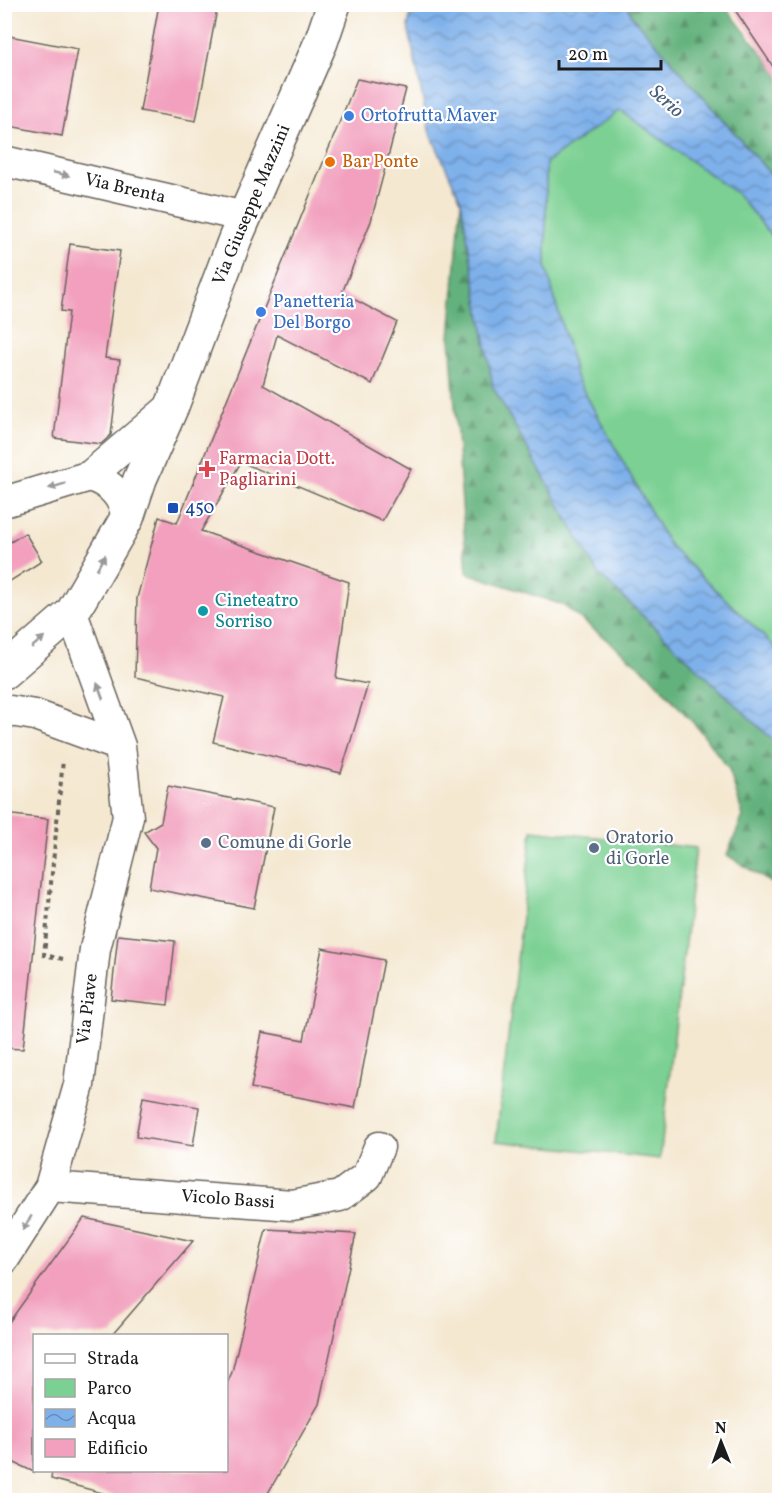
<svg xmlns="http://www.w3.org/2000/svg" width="784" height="1505" viewBox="0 0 784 1505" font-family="Vollkorn,serif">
	<defs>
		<pattern id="forest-firs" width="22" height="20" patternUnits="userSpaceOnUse" patternTransform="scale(1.5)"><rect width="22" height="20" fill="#64b27d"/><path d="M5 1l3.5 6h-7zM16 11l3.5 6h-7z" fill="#529066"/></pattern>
		<pattern id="water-waves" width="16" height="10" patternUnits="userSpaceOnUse" patternTransform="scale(1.5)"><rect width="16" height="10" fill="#7eb0ea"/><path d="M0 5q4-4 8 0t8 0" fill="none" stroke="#668ebd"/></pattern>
	</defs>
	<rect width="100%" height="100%" fill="#fff"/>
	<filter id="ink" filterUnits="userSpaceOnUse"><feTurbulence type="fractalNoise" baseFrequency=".0167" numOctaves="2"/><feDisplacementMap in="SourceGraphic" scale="12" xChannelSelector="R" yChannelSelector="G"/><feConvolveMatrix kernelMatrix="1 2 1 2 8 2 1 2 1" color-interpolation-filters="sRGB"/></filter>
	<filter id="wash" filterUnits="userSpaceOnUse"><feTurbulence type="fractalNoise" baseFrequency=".008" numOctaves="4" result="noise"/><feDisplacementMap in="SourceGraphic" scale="24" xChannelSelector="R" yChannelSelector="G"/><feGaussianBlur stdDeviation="1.35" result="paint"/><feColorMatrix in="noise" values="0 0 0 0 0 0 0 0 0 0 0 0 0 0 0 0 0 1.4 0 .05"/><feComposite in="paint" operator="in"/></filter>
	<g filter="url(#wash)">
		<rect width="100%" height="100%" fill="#f4e8d1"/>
		<path fill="#7bd093" stroke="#4c7658" stroke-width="1.5" d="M620,110L737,194L779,245V651L669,545L576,377L546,267V163Z
			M532,830L696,848L660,1159L496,1141Z"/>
		<path fill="url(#forest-firs)" stroke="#40674c" stroke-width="1.5" d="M627,5H724L779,75V184L632,16Z
			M461,201L493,387L598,573L779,746V888L727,855L743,816L729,769L698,728L647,672L563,605L467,573L450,338Z"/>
		<path fill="url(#water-waves)" stroke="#4d6683" stroke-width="1.5" d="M413,5H627L632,16L779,184V245L737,194L620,110L546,163V267L576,377L669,545L779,651V746L598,573L493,387L461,201L429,130L408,26Z"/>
		<g id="blocks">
			<path fill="#f2a0bd" d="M159,4H218L196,121L140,111Z
				M731,4H780V77Z
				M4,35L78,49L62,136L4,125Z
				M357,79L406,89L371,221L342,293L397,322L372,384L277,335L263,385L411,469L382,521L241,462L201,531L349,582L336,678L368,684L341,773L213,742L224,697L135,677L137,598L159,517L177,523Z
				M70,244L120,251L105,358L120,360L111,435L101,444L54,438L69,312L61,311Z
				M25,533L42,561L4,585V546Z
				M168,786L274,807L254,908L149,888L156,848L144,832L161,822Z
				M4,814L48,819L23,1049L4,1048Z
				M118,935L175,941L168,1005L111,999Z
				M322,948L384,960L355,1108L251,1088L262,1032L304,1040Z
				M143,1097L199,1107L193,1146L136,1137Z
				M84,1218L193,1241L112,1335H34V1472L4,1458V1329Z
				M266,1229L356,1234L319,1404L264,1500H128L51,1479L52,1470H226V1386L232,1372Z"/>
		</g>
	</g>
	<g filter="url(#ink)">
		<use href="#blocks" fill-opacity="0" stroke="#68635b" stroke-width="1.5"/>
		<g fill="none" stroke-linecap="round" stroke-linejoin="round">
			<defs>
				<path id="minor" d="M4,161L245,217
					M90,476C112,484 123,496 127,518
					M4,502L90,476L172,406
					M4,710L35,715L120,746
					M50,1187L292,1205L340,1196L367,1176L379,1147
					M4,1259L50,1187L79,1085L95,949L128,817L120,746L72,613"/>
				<path id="tertiary" d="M4,672L72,613L127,518L140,479L172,406L235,239L321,42L334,4"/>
			</defs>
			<use href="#minor" stroke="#68635b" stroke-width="33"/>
			<use href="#tertiary" stroke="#68635b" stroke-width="36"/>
			<path stroke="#68635b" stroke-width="4" stroke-dasharray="4.5 4.5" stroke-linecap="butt" d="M63,959L44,955L63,760"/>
			<use href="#minor" stroke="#fff" stroke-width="30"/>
			<use href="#tertiary" stroke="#fff" stroke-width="33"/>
		</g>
		<defs><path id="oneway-solid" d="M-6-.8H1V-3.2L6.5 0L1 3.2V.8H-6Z" transform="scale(1.5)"/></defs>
		<g fill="#999">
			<use href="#oneway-solid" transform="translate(61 174) rotate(13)"/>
			<use href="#oneway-solid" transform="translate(57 486) rotate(163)"/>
			<use href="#oneway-solid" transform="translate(101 562) rotate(-60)"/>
			<use href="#oneway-solid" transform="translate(38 642) rotate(-41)"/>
			<use href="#oneway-solid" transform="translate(100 691) rotate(-110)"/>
			<use href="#oneway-solid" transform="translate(27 1223) rotate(122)"/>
		</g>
	</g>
	<g fill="#3f7fe0" stroke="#fff" stroke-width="2">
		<circle cx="349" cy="116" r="6"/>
		<circle cx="261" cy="312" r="6"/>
	</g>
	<circle fill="#e8710a" stroke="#fff" stroke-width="2" cx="330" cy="162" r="6"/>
	<path fill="#e0444e" stroke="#fff" stroke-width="2" d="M204 460h6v6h6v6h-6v6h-6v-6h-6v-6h6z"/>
	<rect fill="#1a4fb4" stroke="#fff" stroke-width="2" x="167" y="502" width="12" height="12" rx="3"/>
	<circle fill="#0f9aa8" stroke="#fff" stroke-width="2" cx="203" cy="611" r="6"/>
	<g fill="#5c6f8a" stroke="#fff" stroke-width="2">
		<circle cx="206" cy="843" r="6"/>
		<circle cx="594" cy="848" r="6"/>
	</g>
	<g text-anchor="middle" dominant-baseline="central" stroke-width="4.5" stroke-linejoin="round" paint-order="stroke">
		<g font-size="18" fill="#366cbe" stroke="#fff" text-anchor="start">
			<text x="361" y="116">Ortofrutta Maver</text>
			<text x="273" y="302">Panetteria<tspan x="273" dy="21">Del Borgo</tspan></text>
		</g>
		<g font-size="18" fill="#c56008" stroke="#fff" text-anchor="start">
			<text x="342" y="162">Bar Ponte</text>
		</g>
		<g font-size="18" fill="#1c1c1c" stroke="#fff">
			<text transform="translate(125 189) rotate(13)">Via Brenta</text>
			<text transform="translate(252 205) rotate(-67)">Via Giuseppe Mazzini</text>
			<text transform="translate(88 1009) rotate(-83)">Via Piave</text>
			<text transform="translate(228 1200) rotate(4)">Vicolo Bassi</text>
		</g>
		<g font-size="18" fill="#be3a42" stroke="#fff" text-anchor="start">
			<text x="219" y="459">Farmacia Dott.<tspan x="219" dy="21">Pagliarini</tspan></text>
		</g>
		<g font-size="18" fill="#164399" stroke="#fff" text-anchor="start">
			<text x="185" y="508">450</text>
		</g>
		<g font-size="18" fill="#0d838f" stroke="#fff" text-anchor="start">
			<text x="215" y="601">Cineteatro<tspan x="215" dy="21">Sorriso</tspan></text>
		</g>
		<g font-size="18" fill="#4e5e75" stroke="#fff" text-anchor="start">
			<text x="606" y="838">Oratorio<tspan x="606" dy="21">di Gorle</tspan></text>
			<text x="218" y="843">Comune di Gorle</text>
		</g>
		<g font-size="20" font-style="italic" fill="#485f79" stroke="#fff">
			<text transform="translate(666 102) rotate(42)">Serio</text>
		</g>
	</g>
	<rect width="784" height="1505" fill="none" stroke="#fff" stroke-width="24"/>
	<rect x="33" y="1334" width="195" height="138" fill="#ffffff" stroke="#a4a4a4" stroke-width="1.5"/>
	<rect x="45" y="1354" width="30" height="9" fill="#ffffff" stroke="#a4a4a4" stroke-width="1.5"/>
	<text x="87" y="1364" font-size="18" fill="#1c1c1c">Strada</text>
	<rect x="45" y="1379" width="30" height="18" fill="#7bd093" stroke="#a4a4a4" stroke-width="1.5"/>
	<text x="87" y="1394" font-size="18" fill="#1c1c1c">Parco</text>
	<rect x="45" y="1409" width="30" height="18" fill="url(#water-waves)" stroke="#a4a4a4" stroke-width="1.5"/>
	<text x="87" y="1424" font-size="18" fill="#1c1c1c">Acqua</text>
	<rect x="45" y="1439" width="30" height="18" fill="#f2a0bd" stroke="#a4a4a4" stroke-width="1.5"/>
	<text x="87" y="1454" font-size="18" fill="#1c1c1c">Edificio</text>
	<g transform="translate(721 1442) rotate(359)" stroke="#ffffff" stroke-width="4.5" paint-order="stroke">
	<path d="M0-4.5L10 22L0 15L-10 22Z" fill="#1c1c1c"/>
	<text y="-9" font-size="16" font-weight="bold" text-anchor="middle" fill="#1c1c1c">N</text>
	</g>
	<path d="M559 60v9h102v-9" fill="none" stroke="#1c1c1c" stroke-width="3"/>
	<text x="568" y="60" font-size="18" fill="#1c1c1c" stroke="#ffffff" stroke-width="4.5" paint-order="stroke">20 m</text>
</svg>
